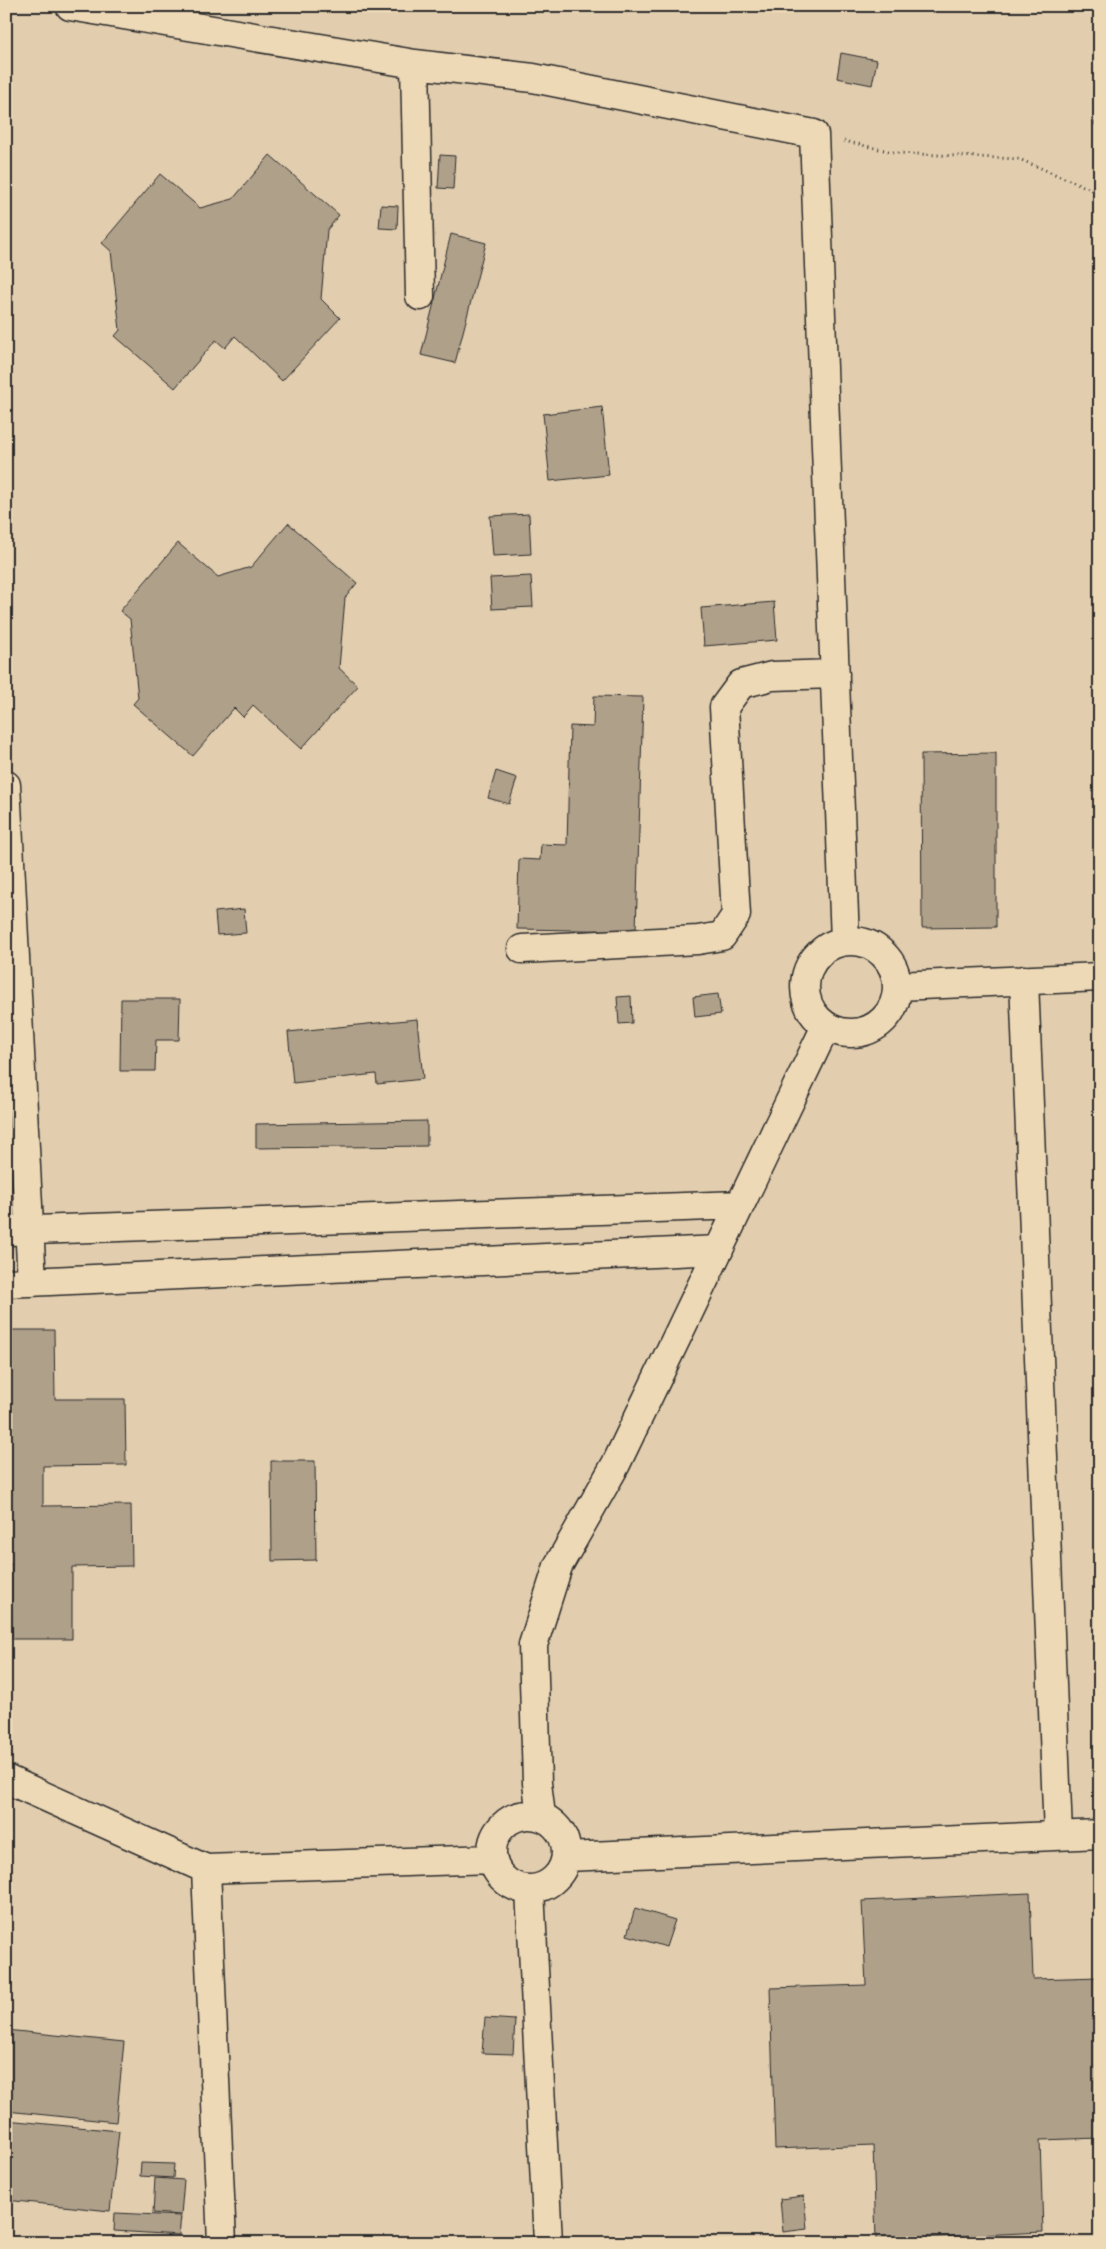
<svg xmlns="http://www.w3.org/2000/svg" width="1106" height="2249" viewBox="0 0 1106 2249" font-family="'Comic Neue',sans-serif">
	<rect width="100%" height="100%" fill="#e2ceaf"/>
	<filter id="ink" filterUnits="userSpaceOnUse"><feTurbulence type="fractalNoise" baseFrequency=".02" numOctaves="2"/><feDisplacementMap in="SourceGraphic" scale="10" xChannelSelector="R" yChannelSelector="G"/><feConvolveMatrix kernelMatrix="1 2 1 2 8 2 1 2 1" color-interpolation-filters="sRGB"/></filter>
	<g filter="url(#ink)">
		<path fill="#afa08a" stroke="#2b2b2b" d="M841,53L877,60L872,85L837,78Z
			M1100,120V134L1094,123Z
			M270,155L339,215L327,230L321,299L340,318L282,381L235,336L225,348L216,340L175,388L115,336L120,330L111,251L102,243L160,174L200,208L233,199Z
			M440,155L455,156L453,189L438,188Z
			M381,205L398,206L397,229L379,228Z
			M451,234L486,243L455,363L421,355Z
			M602,407L609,475L550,481L543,414Z
			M529,514L531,554L493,556L490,516Z
			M288,523L357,583L345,598L339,668L358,686L301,749L253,705L243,717L234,708L193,756L133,704L138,698L130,619L120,611L178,543L218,577L251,567Z
			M531,576L533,607L492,609L490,578Z
			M774,602L777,640L704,646L701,608Z
			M594,696L643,697L636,931L517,929L519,859L540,860L541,844L567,845L570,726L593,727Z
			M996,753V927L922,928L921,754Z
			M496,771L517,778L509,804L488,798Z
			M244,909L246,933L217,935L215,912Z
			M718,994L721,1014L695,1017L693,997Z
			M631,996L632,1023L619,1024L617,997Z
			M121,999H180L179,1040H156L155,1071H120Z
			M417,1019L423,1079L377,1084L376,1074L293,1083L288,1032Z
			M427,1121V1146L256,1148V1124Z
			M6,1330H54L55,1399H125L126,1465L43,1466V1506L131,1505L132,1566L72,1567V1639H12L11,1564H6Z
			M271,1461H315L316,1560L272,1561Z
			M1030,1893L1033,1979L1100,1977V2138L1040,2140L1043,2232L876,2240L873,2145L775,2149L770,1988L866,1985L862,1901Z
			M635,1908L675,1920L666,1947L627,1935Z
			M485,2018L515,2020L513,2054L482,2053Z
			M6,2030L124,2042L116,2122L6,2111Z
			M6,2120L119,2131L110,2211L6,2200Z
			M141,2163L174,2164L173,2178L140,2176Z
			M155,2178L184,2180L181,2215L153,2213Z
			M804,2196L807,2229L783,2232L780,2199Z
			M115,2213L181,2216L179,2235L114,2231Z"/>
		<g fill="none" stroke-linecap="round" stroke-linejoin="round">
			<defs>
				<path id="minor" d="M70,6L415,64L533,78L814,134L845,941
					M415,64L420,296
					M6,785L32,1282
					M805 987a46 46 0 1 1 92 0a46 46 0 1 1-92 0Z
					M522,949L698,940L722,936L736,915L724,707L741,684L772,676L835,674
					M1024,980L1058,1835
					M897,986L1100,977
					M6,1231L740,1205
					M6,1283L719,1250
					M6,1779L206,1869L492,1859
					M492 1852a37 37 0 1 1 74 0a37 37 0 1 1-74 0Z
					M541,1816L537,1783L533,1645L558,1566L616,1464L826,1026
					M566,1857L1100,1834
					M206,1869L222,2243
					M530,1890L548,2242"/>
			</defs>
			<use href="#minor" stroke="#2b2b2b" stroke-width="31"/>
			<path stroke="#2b2b2b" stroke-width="3" stroke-dasharray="1 4" stroke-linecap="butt" d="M844,141L897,153L1019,159L1100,193"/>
			<use href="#minor" stroke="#eed9b7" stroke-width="28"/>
		</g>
	</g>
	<rect width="1106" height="2249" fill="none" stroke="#eed9b7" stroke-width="25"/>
	<rect x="12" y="12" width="1081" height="2224" fill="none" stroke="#2b2b2b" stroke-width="2" filter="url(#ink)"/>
</svg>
